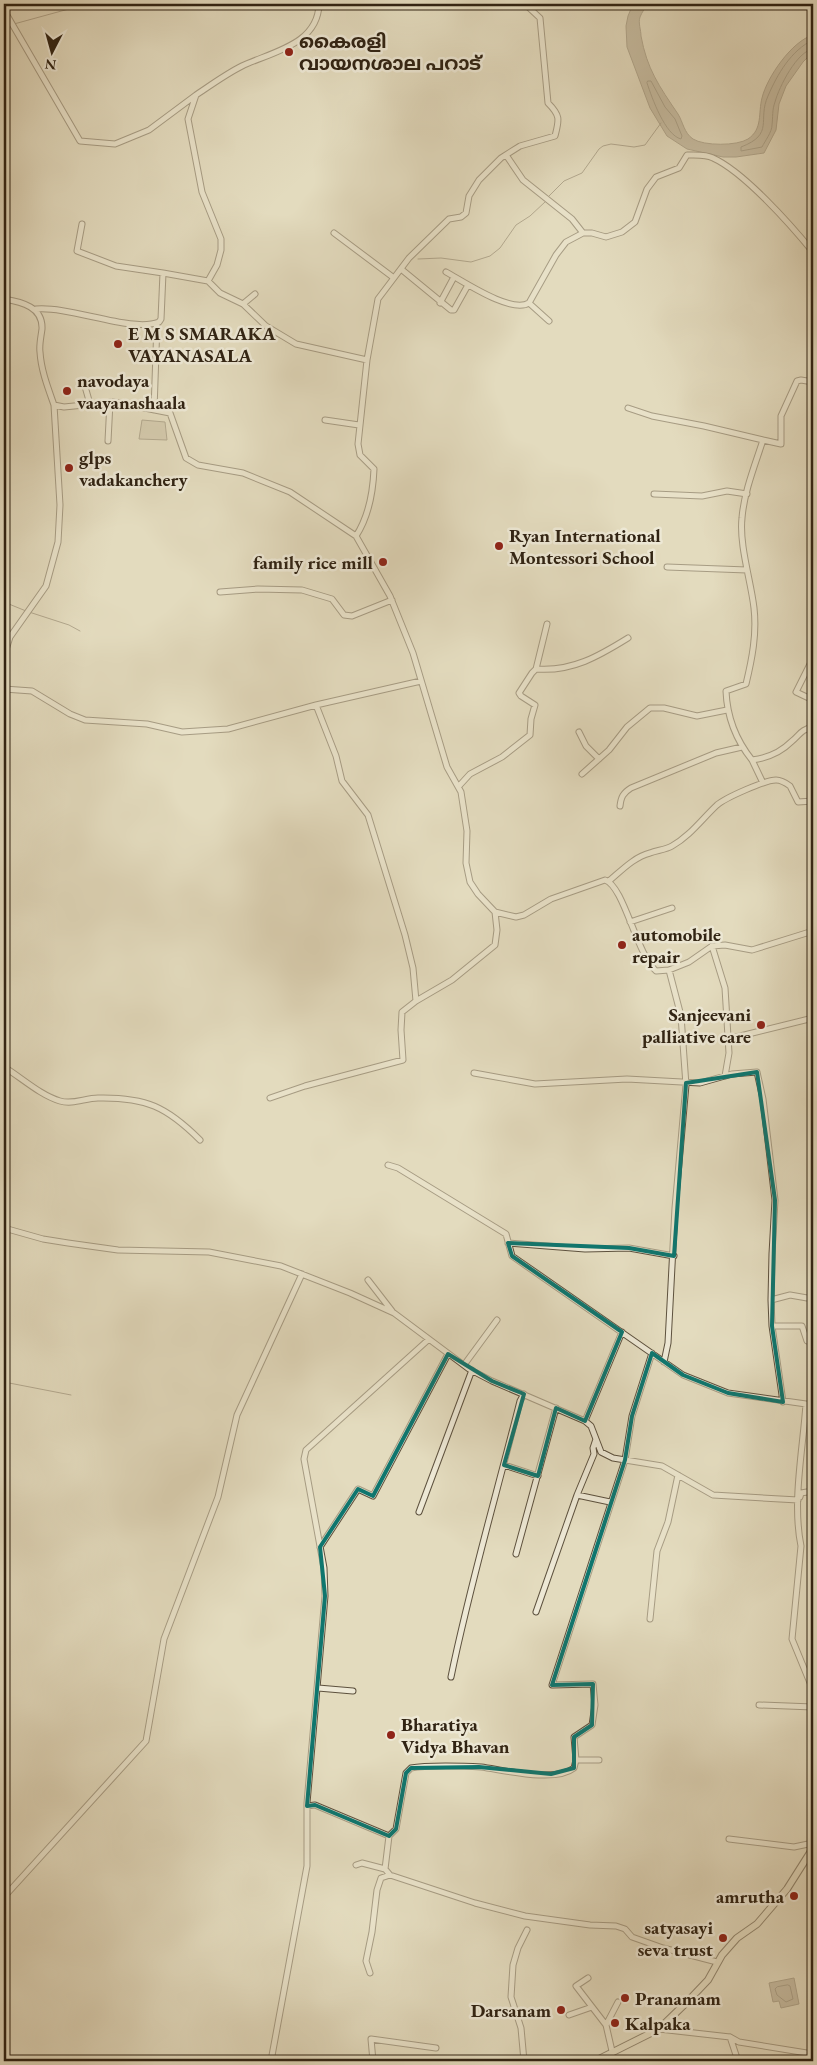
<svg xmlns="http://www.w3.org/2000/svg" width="817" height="2065" viewBox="0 0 817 2065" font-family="'EB Garamond','Noto Sans Malayalam',serif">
	<rect width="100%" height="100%" fill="#e3dbbe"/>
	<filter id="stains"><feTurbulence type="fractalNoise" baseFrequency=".004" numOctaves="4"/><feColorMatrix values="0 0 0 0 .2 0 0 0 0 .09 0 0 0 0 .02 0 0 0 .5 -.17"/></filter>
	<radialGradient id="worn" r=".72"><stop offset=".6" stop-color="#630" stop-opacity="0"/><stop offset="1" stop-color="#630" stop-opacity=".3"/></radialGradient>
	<path fill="#c5bca1" stroke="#7a705a" d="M142,420L165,422L167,440L139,439Z"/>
	<path fill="#a69c84" stroke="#776c57" d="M633,4H648C645,8 642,12 640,17C638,23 641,30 641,36C647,69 659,86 678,114C683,122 684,133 693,139C704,146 737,146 748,139C763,129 758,113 762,98C767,77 792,41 813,35V52L803,62L786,86L779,104L776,130L764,153L736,157H723L687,149L667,136L650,108L627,47L626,26L628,16Z
		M794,1978L799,2004L781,2008L779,2001L773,2002L769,1983Z"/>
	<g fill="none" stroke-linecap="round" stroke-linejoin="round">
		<path stroke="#6b604c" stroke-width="1" d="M813,40C791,50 777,75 768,96C757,120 775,134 741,147V151L762,147C765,141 772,132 772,125C773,117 772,110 775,102C779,87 797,51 813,49
			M648,81H651L665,107L675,119L682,136L681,139C665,135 652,98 647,83Z
			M788,1985L790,1986L793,1999L786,2002L777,1995L775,1989L777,1987Z"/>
		<path stroke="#776c57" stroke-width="1" d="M14,24L87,4
			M4,27L10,25
			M549,196L564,181L582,173L599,149L603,146L611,144L634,147L645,145L661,123
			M418,259L441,258L471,262L490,256L500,248L516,225L530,216L545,202
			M4,602L26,611
			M29,612L69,625L80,631
			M4,1382L71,1395"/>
		<defs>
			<path id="minor" d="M4,10L80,141L115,144L149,130L196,95
				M506,155L523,180L572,219L583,233
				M82,224L77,251L116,266L163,273
				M334,233L394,278
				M401,269L451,310H454L468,285
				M446,272C463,281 511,314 529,303L549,321
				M208,281L220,293L243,304L266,326L296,344L367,360
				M813,293L811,303L813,314
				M4,299C22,302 43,307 42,329C41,337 39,345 40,352C41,370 48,388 54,405L64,407L114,402L170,413L186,458L198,465L243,473L290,492L356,536L390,596L413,653L447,767L461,792L467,831L466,863L470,882L478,894L495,912L516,917L524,915L551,899L605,880C624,886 636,953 656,971L669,970L689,962L712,946L725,945L752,950L813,931
				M440,303L454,277
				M529,303L556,255L566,242L583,233H592L606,237L622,232L635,222L647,189L656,177L679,168L687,155C695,155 706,154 713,158C744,172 791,225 813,252
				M243,304L255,294
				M36,309C71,306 132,333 159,322L161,319L163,273L208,281L217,265L221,250V239L202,192L188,119L196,95C211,85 226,74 242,66C271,52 318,45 319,4
				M813,382L801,380L797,381L781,416V444L763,440C755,465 744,492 742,518C739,545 751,581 754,608C757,634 752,659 746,684L726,691C727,716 736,740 752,760C767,758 780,753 791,742C801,734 800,730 813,727
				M84,383L90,404
				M628,408L652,416L704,426L763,440
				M154,410L157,323
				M325,420L359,425
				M108,441L110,402
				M654,494L702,496L727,491L747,494
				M356,536C369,516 373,493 374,469L360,455L358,444L367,360L378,299L409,258L449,219L461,217L466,213L469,196L479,180L501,158L520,146L555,136C559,120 561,116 548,103L540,18L525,4
				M667,567L747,570
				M220,592L258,589L302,590L332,599L344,615L352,616L392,600
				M4,656L10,637L46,586L58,542L60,505L54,405
				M813,658L796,692L813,700
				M536,669C572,672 599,656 628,638
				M4,689L32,691L70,714L85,720L147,724L182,732L228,729L316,705L421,681
				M579,732L586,746L599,759
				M752,760L763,783
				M582,774L609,750L627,727L650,708H664L697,716L727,710
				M459,786L470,774L502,757L530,735L531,719L535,705L521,696L519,693L532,673L536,669L547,624
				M620,806C621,797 623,793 631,788L716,753L742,747
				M609,881C621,871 634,857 650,853C657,850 665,850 672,846C690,836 702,819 717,805C725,798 765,780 776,780C781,780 786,783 790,786L798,802L813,801
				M630,922L672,908
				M712,946L725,988L729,1053L725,1076
				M416,1001L452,980L495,945L497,930L495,912
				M728,1039L813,1018
				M4,1067C22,1078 40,1095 60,1101C73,1105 85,1098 98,1098C146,1097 167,1107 200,1140
				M474,1073L535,1084L627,1079L700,1083L732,1074L757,1072L763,1099L775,1200L772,1254L771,1300
				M270,1098L305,1086L403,1060L401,1030L402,1012L416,1001L413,968L405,935L368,815L342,781L336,756L316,705
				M388,1165L398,1168L506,1234L512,1256L683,1375L728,1393L806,1404C803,1449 792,1502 801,1546L792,1639L813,1690
				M4,1228L43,1239L68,1243L118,1250L209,1252L281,1266L350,1293L394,1313L469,1369L492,1381L585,1421L591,1426L601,1452L613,1458L662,1466L713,1495L798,1500
				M508,1243L585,1249L629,1248L674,1256
				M368,1280L392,1311
				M772,1326H802L807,1341L813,1340
				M664,1362L668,1343L675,1208L686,1085L681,1016L669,970
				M464,1365L497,1320
				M783,1402L772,1326L771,1300L790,1295L813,1299
				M585,1421L622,1332
				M596,1439L593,1448L594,1454L577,1495L610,1502
				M504,1465L538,1476
				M800,1497L801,1493L813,1491
				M419,1512L472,1370
				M320,1547L358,1489L373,1496L448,1354
				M516,1554L556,1408
				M536,1612L577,1495
				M650,1619L657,1551L668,1522L678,1475
				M451,1677C470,1584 497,1493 520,1401L524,1394
				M318,1688L353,1691
				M759,1705L813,1707
				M576,1760H599
				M307,1806L315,1805L389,1836L385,1869L362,1863L356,1865
				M389,1836L396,1829L406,1773L411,1768C426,1765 465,1766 481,1767C504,1770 555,1783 574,1768L576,1760L574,1737L592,1725L595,1705L593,1684L552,1685L625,1460L632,1416L652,1353
				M729,1839L794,1847L813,1843
				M385,1869L390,1875L475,1903L525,1916L590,1925L616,1926L625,1929L632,1937L663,1948L717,1962
				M4,1897L146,1741L164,1639L218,1497L237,1415L302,1274
				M370,1973L366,1961L372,1932L377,1890L381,1878L390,1875
				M588,1978L576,1986L606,2025L612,2051
				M569,2015L592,2007
				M606,2025L618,2002
				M659,2029L730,2037L739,2042L813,2054
				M730,2037L738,2061
				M271,2061L307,1866V1803L325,1596L324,1568L304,1459L306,1450L428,1340
				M373,2061L371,2039L436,2048
				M524,2061L521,2028L511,1997L513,1965L518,1948L527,1930"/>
			<path id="major" d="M595,2061L659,2029L688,2001L708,1980L722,1955L737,1938L757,1924L787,1889L813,1848"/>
		</defs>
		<use href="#minor" stroke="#5d513e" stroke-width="7"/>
		<use href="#major" stroke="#302313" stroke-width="8"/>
		<use href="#minor" stroke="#ede8d5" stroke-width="5"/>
		<use href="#major" stroke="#e3dbbe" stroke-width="6"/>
	</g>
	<path d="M0 0H817V2065H0ZM757,1072L775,1200L772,1326L783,1402L728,1393L683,1375L652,1353L632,1416L625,1460L552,1685L593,1684L592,1725L574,1737V1768L551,1774L479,1767L411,1768L406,1773L396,1829L389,1836L315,1805L307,1806L325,1596L320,1547L358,1489L373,1496L448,1354L492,1381L524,1394L504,1465L538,1476L556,1408L585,1421L622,1332L512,1256L508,1243L629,1248L674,1256L686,1083Z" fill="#e3dbbe" fill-opacity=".55" fill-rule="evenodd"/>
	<path fill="none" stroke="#0f766e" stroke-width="4" stroke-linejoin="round" d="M757,1072L775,1200L772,1326L783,1402L728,1393L683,1375L652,1353L632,1416L625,1460L552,1685L593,1684L592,1725L574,1737V1768L551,1774L479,1767L411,1768L406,1773L396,1829L389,1836L315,1805L307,1806L325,1596L320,1547L358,1489L373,1496L448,1354L492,1381L524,1394L504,1465L538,1476L556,1408L585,1421L622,1332L512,1256L508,1243L629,1248L674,1256L686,1083Z"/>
	<g fill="#8f2418" stroke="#ede8d5" stroke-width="2">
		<circle cx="289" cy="52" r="5"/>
		<circle cx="118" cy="344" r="5"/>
		<circle cx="67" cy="391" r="5"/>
		<circle cx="69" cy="468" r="5"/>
		<circle cx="499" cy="546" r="5"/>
		<circle cx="383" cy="562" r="5"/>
		<circle cx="622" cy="945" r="5"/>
		<circle cx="761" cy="1025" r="5"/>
		<circle cx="391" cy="1735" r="5"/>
		<circle cx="794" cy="1896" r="5"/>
		<circle cx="723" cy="1938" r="5"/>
		<circle cx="625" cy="1998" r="5"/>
		<circle cx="561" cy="2010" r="5"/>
		<circle cx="615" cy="2023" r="5"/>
	</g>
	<g text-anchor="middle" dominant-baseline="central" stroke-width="5" stroke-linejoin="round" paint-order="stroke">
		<g font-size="19" font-weight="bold" fill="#302313" stroke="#ede8d5" text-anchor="start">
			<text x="299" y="41">കൈരളി<tspan x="299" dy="22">വായനശാല പറാട്</tspan></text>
			<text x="128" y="333">E M S SMARAKA<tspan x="128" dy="22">VAYANASALA</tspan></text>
			<text x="77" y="380">navodaya<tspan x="77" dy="22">vaayanashaala</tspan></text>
			<text x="79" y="457">glps<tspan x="79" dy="22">vadakanchery</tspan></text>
			<text x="509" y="535">Ryan International<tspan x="509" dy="22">Montessori School</tspan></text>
			<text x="373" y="562" text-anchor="end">family rice mill</text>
			<text x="632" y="934">automobile<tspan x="632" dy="22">repair</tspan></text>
			<text x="751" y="1014" text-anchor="end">Sanjeevani<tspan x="751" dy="22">palliative care</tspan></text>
			<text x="401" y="1724">Bharatiya<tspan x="401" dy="22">Vidya Bhavan</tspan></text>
			<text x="784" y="1896" text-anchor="end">amrutha</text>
			<text x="713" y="1927" text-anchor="end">satyasayi<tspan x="713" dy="22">seva trust</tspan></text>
			<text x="635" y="1998">Pranamam</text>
			<text x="551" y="2010" text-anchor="end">Darsanam</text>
			<text x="625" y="2023">Kalpaka</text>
		</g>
	</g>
	<rect width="817" height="2065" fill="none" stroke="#e3dbbe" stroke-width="20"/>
	<rect x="5" y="5" width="807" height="2055" fill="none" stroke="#302313" stroke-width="2.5"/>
	<rect x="10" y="10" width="797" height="2045" fill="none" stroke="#302313"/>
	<g transform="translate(52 52) rotate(186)" stroke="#ede8d5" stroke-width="4" paint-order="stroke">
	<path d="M0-4L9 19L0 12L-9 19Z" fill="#302313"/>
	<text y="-8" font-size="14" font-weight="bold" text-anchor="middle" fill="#302313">N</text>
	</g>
	<rect width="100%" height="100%" filter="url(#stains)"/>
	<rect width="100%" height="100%" fill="url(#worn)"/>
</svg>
